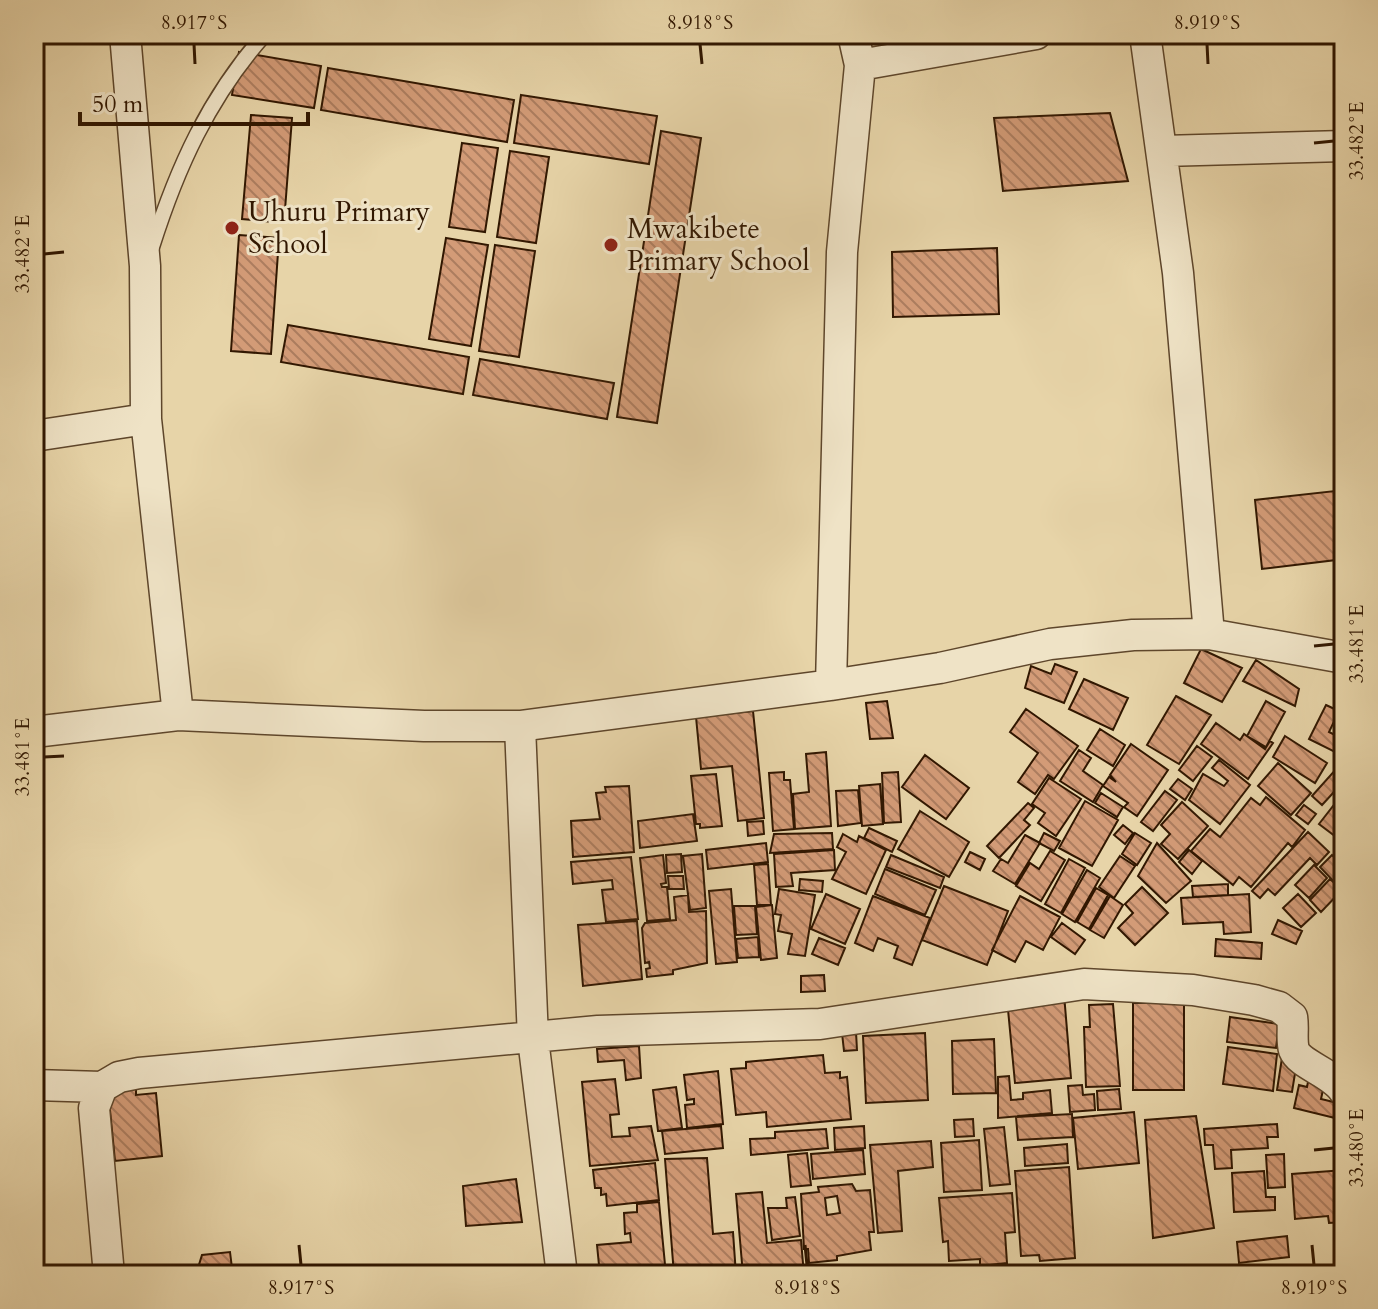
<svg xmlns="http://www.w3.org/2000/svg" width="1378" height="1309" viewBox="0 0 1378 1309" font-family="Cardo,serif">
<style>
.building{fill:url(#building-back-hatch);stroke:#311701;stroke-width:2;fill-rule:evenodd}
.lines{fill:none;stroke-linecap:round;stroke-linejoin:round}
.service-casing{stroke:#5e462b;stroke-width:17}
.minor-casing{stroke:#5e462b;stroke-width:33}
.service{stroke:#efe3c6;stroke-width:14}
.minor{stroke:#efe3c6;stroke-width:30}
.ticks{fill:none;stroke:#311701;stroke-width:3}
.poi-dot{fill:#8f2418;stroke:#efe3c6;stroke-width:3}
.labels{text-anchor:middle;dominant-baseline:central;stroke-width:6;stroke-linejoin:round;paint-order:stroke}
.poi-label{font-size:28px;fill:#311701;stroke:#efe3c6;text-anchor:start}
.neatline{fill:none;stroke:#311701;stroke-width:3}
.ticks-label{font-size:20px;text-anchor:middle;fill:#311701}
</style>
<defs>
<pattern id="building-back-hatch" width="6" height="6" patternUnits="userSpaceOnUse" patternTransform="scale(2)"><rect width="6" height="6" fill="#d39b77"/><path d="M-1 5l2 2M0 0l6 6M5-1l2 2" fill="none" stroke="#ac7d5f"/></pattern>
</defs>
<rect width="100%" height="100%" fill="#e7d4a8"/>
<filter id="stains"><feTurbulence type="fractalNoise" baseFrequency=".0025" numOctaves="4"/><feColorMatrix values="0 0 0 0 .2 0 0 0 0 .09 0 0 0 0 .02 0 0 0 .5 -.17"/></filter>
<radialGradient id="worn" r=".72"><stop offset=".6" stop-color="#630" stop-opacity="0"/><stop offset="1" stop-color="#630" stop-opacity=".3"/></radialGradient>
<path class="building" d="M 239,52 L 321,66 L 314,108 L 232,95 Z
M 328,68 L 514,100 L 507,142 L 321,110 Z
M 521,95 L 657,116 L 649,164 L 514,143 Z
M 1110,113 L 1128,181 L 1003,191 L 994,118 Z
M 251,115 L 292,118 L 284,223 L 242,219 Z
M 661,131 L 701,138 L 657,423 L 617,417 Z
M 462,143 L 498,148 L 485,232 L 449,227 Z
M 510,151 L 549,157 L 536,243 L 497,237 Z
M 239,235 L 279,238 L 271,354 L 231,351 Z
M 446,238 L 488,245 L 471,346 L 429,339 Z
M 495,245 L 535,251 L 519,357 L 479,351 Z
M 997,248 L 999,314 L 893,317 L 892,252 Z
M 288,325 L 469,357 L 463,394 L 281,362 Z
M 480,359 L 614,383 L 607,419 L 473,395 Z
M 1344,490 L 1344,559 L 1262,569 L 1255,500 Z
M 1201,649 L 1242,668 L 1222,702 L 1184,683 Z
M 1256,660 L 1299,689 L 1295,706 L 1243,681 Z
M 1055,664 L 1077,672 L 1064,703 L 1025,688 L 1031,666 L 1051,674 Z
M 1084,679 L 1128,698 L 1113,730 L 1069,709 Z
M 1176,696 L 1211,715 L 1179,764 L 1147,745 Z
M 887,701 L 893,738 L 870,739 L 866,703 Z
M 1266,701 L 1285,712 L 1266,747 L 1247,736 Z
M 1326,705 L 1339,711 L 1329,732 L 1341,738 L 1335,752 L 1309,739 Z
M 1026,709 L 1078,746 L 1054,779 L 1048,775 L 1035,794 L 1018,782 L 1038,753 L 1010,732 Z
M 753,711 L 764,818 L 738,821 L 732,766 L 701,769 L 696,717 Z
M 1216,723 L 1240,740 L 1244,734 L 1265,749 L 1270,741 L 1273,743 L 1248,779 L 1201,744 Z
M 1100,729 L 1125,745 L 1113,766 L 1087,750 Z
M 1285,736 L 1327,763 L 1315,783 L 1273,757 Z
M 1131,744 L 1168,770 L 1137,816 L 1124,807 L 1128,803 L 1103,786 L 1109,777 L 1116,782 L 1110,775 Z
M 1197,746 L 1212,757 L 1193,781 L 1179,770 Z
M 1079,750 L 1091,758 L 1083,771 L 1103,785 L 1093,802 L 1060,781 Z
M 826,752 L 831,826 L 795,829 L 793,794 L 809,792 L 806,754 Z
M 925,755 L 969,788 L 946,819 L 902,787 Z
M 1219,760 L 1250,785 L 1220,824 L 1189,800 L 1203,774 L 1224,786 L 1228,781 L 1212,768 Z
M 1278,763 L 1311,793 L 1291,815 L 1258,786 Z
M 1337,768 L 1344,773 L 1344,781 L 1322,805 L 1312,796 Z
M 784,772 L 784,780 L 790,780 L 794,829 L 773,831 L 769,773 Z
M 898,772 L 901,822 L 884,823 L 882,773 Z
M 716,774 L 722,826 L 700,828 L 700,824 L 696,824 L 691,776 Z
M 1049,778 L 1081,799 L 1056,836 L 1038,823 L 1045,813 L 1032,804 Z
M 1178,779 L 1192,789 L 1185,800 L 1170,789 Z
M 880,784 L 883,824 L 862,826 L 859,786 Z
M 629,786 L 634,852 L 573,857 L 571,821 L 600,819 L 596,793 L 606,792 L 605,787 Z
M 858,790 L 861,823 L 838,826 L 836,791 Z
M 1165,791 L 1177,800 L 1153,831 L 1141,822 Z
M 1344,792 L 1344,843 L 1319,824 Z
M 1101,793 L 1123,807 L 1117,817 L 1095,803 Z
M 1266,797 L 1305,830 L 1292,847 L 1288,843 L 1251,887 L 1239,877 L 1233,885 L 1191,851 L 1210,829 L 1220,837 L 1251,798 L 1260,805 Z
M 1085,801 L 1118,820 L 1092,866 L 1059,848 Z
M 1182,802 L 1208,826 L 1178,859 L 1161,844 L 1170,834 L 1161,825 Z
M 1028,803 L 1034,808 L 1024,820 L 1030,825 L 999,858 L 987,846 Z
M 1304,805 L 1316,814 L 1308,824 L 1296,815 Z
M 920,811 L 969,842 L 949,877 L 898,849 Z
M 693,814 L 697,841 L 640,848 L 638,821 Z
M 763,821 L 764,834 L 748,836 L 747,822 Z
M 1123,825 L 1133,833 L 1125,844 L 1114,835 Z
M 869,828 L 897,841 L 892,852 L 864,838 Z
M 1308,832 L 1329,852 L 1317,865 L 1310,858 L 1275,895 L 1268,889 L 1260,898 L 1252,891 Z
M 832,833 L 833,849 L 770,853 L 774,834 Z
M 1044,833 L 1060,841 L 1054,851 L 1039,843 Z
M 1135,833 L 1151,843 L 1137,865 L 1122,854 Z
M 843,834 L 857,842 L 859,836 L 886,850 L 866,894 L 832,879 L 846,852 L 837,847 Z
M 1025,835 L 1040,843 L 1015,884 L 993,871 L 1001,859 L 1008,863 Z
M 766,843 L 768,862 L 708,869 L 706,850 Z
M 1157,843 L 1191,881 L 1166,903 L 1138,876 Z
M 834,850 L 835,870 L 791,873 L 793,886 L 776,887 L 774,854 Z
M 1189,850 L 1202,861 L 1192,874 L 1179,862 Z
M 1050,851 L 1065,860 L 1041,901 L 1016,886 L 1030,863 L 1039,869 Z
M 970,852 L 985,859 L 980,870 L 965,862 Z
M 681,854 L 682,872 L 667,873 L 666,855 Z
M 702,854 L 706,908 L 690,910 L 683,856 Z
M 663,855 L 666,883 L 661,884 L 662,887 L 667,887 L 670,919 L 647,921 L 640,858 Z
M 891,855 L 944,877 L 940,888 L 886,867 Z
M 1332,855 L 1344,867 L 1341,889 L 1320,867 Z
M 1120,856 L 1135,866 L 1114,898 L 1099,887 Z
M 631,857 L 638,919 L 606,922 L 602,890 L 613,889 L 612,880 L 573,884 L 571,862 Z
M 1069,859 L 1085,868 L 1061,913 L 1045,904 Z
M 768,864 L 771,905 L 757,905 L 754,865 Z
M 1314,865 L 1327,878 L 1309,898 L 1295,885 Z
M 885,869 L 936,890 L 925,915 L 875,894 Z
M 1087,870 L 1100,878 L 1075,922 L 1062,914 Z
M 668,876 L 683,876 L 684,889 L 669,889 Z
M 800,879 L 823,881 L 822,892 L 799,890 Z
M 1330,879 L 1342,890 L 1321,912 L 1310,900 Z
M 1228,884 L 1228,895 L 1193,897 L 1192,886 Z
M 944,886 L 1008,911 L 987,965 L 922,940 Z
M 1142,887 L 1168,913 L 1135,945 L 1118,928 L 1133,913 L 1125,904 Z
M 1096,888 L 1108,895 L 1089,929 L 1077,922 Z
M 731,889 L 737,962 L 716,964 L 709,891 Z
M 779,889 L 815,895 L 805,956 L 788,954 L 792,934 L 778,931 L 781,915 L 775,914 Z
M 826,894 L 860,909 L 845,944 L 811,929 Z
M 1249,894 L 1251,932 L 1224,934 L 1223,922 L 1183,924 L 1181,898 Z
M 1298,894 L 1316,913 L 1301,927 L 1283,908 Z
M 688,895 L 689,912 L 706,911 L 707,963 L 673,970 L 673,974 L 647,977 L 646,969 L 650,968 L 649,962 L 645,963 L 642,928 L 645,923 L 676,920 L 674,897 Z
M 873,896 L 930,918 L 912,965 L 894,958 L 898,946 L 878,938 L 873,951 L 855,943 Z
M 1020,896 L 1060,917 L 1043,950 L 1026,941 L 1015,962 L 992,950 Z
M 1110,896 L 1123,905 L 1104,938 L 1090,930 Z
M 772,905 L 777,958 L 761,960 L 756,907 Z
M 734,906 L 755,906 L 757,934 L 736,935 Z
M 1278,920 L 1302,931 L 1296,944 L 1272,934 Z
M 637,921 L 642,979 L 583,986 L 578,925 Z
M 1062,923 L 1085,940 L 1075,954 L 1051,937 Z
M 758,937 L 759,957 L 738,958 L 736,939 Z
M 819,938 L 845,948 L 838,965 L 812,954 Z
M 1216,939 L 1262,943 L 1261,959 L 1215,956 Z
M 824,975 L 825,991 L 801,992 L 801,976 Z
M 1064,994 L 1071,1078 L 1015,1083 L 1007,999 Z
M 1133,1003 L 1184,1003 L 1184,1090 L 1133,1090 Z
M 1113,1004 L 1120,1086 L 1086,1087 L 1084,1027 L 1090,1027 L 1089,1005 Z
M 1230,1017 L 1279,1024 L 1276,1048 L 1227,1042 Z
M 856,1032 L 857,1050 L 844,1051 L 842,1033 Z
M 925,1033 L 928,1100 L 866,1103 L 863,1036 Z
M 994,1039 L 996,1093 L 953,1094 L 952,1041 Z
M 639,1046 L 641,1078 L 626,1080 L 624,1060 L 598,1062 L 597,1049 Z
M 1228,1047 L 1277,1054 L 1273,1091 L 1223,1084 Z
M 823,1055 L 825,1073 L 840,1072 L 840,1078 L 847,1077 L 851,1119 L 767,1127 L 766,1112 L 736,1115 L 731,1069 L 746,1068 L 746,1062 Z
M 1282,1058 L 1297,1061 L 1292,1092 L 1277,1090 Z
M 718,1071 L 723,1124 L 687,1128 L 685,1105 L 694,1104 L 694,1099 L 687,1100 L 684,1075 Z
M 1310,1072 L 1326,1076 L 1321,1099 L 1342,1104 L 1339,1119 L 1294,1108 L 1299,1085 L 1307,1087 Z
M 1009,1076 L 1011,1100 L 1023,1099 L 1023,1093 L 1050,1090 L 1052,1113 L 998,1118 L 998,1077 Z
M 615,1079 L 619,1114 L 610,1115 L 612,1137 L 630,1136 L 629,1128 L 651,1126 L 658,1160 L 590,1166 L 582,1082 Z
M 1082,1085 L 1083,1095 L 1094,1094 L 1095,1110 L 1070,1112 L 1068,1086 Z
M 676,1087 L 682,1128 L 658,1131 L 653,1090 Z
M 136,1088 L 136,1095 L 156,1093 L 162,1156 L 115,1161 L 108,1090 Z
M 1119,1089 L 1121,1109 L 1098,1110 L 1097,1091 Z
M 1134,1112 L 1139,1163 L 1078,1169 L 1073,1118 Z
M 1072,1114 L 1073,1137 L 1018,1140 L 1016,1117 Z
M 1196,1116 L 1214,1228 L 1153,1238 L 1145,1120 Z
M 973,1119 L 974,1136 L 955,1137 L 954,1120 Z
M 1277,1124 L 1278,1137 L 1267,1137 L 1268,1148 L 1231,1150 L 1232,1168 L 1215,1169 L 1213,1145 L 1205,1145 L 1204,1129 Z
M 721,1126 L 723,1148 L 665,1154 L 662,1131 Z
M 864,1126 L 865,1148 L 835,1150 L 834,1128 Z
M 1004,1127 L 1010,1184 L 990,1186 L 984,1129 Z
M 826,1129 L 828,1148 L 751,1155 L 750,1139 L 775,1138 L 775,1132 Z
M 979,1140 L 982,1190 L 944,1192 L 941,1143 Z
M 931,1141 L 933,1167 L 898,1171 L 902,1231 L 878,1233 L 870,1145 Z
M 1067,1144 L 1068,1163 L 1025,1166 L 1024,1148 Z
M 863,1150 L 865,1174 L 813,1179 L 811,1154 Z
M 807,1153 L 811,1185 L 791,1187 L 788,1155 Z
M 1284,1154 L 1285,1187 L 1268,1188 L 1266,1155 Z
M 707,1158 L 713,1234 L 733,1232 L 736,1275 L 674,1275 L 665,1159 Z
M 655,1163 L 659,1200 L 607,1206 L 606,1194 L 601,1195 L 601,1188 L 595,1188 L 593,1170 Z
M 1069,1167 L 1075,1258 L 1040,1261 L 1039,1255 L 1021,1256 L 1015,1171 Z
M 1344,1170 L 1344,1222 L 1329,1223 L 1328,1216 L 1295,1219 L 1292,1174 Z
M 1264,1171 L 1266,1197 L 1275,1197 L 1275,1210 L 1234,1212 L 1232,1173 Z
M 516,1179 L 522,1222 L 466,1226 L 463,1186 Z
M 852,1184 L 856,1191 L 870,1190 L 874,1232 L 869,1232 L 871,1250 L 837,1256 L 837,1260 L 809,1263 L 808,1249 L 804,1249 L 801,1194 L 819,1192 L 818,1187 ZM 837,1196 L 840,1213 L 827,1215 L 825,1198 Z
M 762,1192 L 767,1243 L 801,1240 L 804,1275 L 743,1275 L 736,1194 Z
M 1012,1193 L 1015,1232 L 1005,1233 L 1007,1263 L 980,1266 L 980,1259 L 949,1261 L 948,1241 L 943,1242 L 939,1198 Z
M 795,1197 L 800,1236 L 772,1240 L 768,1208 L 787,1208 L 786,1198 Z
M 659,1202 L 666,1275 L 600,1275 L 597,1245 L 631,1242 L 630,1233 L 625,1234 L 624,1213 L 637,1212 L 637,1204 Z
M 1287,1236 L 1289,1257 L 1239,1263 L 1237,1242 Z
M 230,1252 L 232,1268 L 247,1266 L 248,1275 L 191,1275 L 197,1271 L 202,1255 Z"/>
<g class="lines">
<g class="service-casing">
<path id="service" d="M 152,247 C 177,168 209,97 265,34"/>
</g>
<g class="minor-casing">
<path id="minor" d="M 125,34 L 145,266 L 146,419 L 178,715
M 1145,34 L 1178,273 L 1209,634
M 860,65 L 1036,34
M 1163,151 L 1344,146
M 34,436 L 146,419
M 831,685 L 842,252 L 860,65 L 853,34
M 520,726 L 533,1039 L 562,1275
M 34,732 L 178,715 L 424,726 L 520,726 L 831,685 L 940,668 L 1050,644 L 1133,635 L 1209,634 L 1344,658
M 34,1085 L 102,1087
M 109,1275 L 94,1108 L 102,1087 L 119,1077 L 139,1073 L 598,1031 L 820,1024 L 1084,984 L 1193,990 L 1254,1000 L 1279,1007 L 1292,1017 C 1294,1027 1291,1040 1294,1050 C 1300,1065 1333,1073 1344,1091"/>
</g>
<use href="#service" class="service"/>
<use href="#minor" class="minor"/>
</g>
<path class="ticks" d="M 194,44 L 195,64M 700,44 L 702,64M 1207,44 L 1208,64M 1314,143 L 1334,141M 44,254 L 64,252M 1314,646 L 1334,644M 44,757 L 64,756M 1314,1150 L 1334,1148M 299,1245 L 301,1265M 805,1245 L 807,1265M 1312,1245 L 1314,1265"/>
<g class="poi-dot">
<circle cx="232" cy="228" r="8"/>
<circle cx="611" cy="245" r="8"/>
</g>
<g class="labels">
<g class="poi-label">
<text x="248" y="212">Uhuru Primary<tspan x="248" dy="32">School</tspan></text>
<text x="627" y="229">Mwakibete<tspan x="627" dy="32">Primary School</tspan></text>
</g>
</g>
<rect width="1378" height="1309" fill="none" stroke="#e7d4a8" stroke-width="88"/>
<path d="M80 112v12h228v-12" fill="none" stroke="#311701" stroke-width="4"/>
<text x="92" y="112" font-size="24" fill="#311701" stroke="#efe3c6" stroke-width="6" paint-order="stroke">50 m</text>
<rect x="44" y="44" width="1290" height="1221" class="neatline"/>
<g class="ticks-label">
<text x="194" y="29">8.917°S</text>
<text x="700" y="29">8.918°S</text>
<text x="1207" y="29">8.919°S</text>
<text transform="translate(1356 141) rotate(-90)" y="7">33.482°E</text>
<text transform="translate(22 254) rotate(-90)" y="7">33.482°E</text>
<text transform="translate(1356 644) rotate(-90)" y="7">33.481°E</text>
<text transform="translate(22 757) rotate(-90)" y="7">33.481°E</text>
<text transform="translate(1356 1148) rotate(-90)" y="7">33.480°E</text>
<text x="301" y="1294">8.917°S</text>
<text x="807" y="1294">8.918°S</text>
<text x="1314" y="1294">8.919°S</text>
</g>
<rect width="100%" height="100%" filter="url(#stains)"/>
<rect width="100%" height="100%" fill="url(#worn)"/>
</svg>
